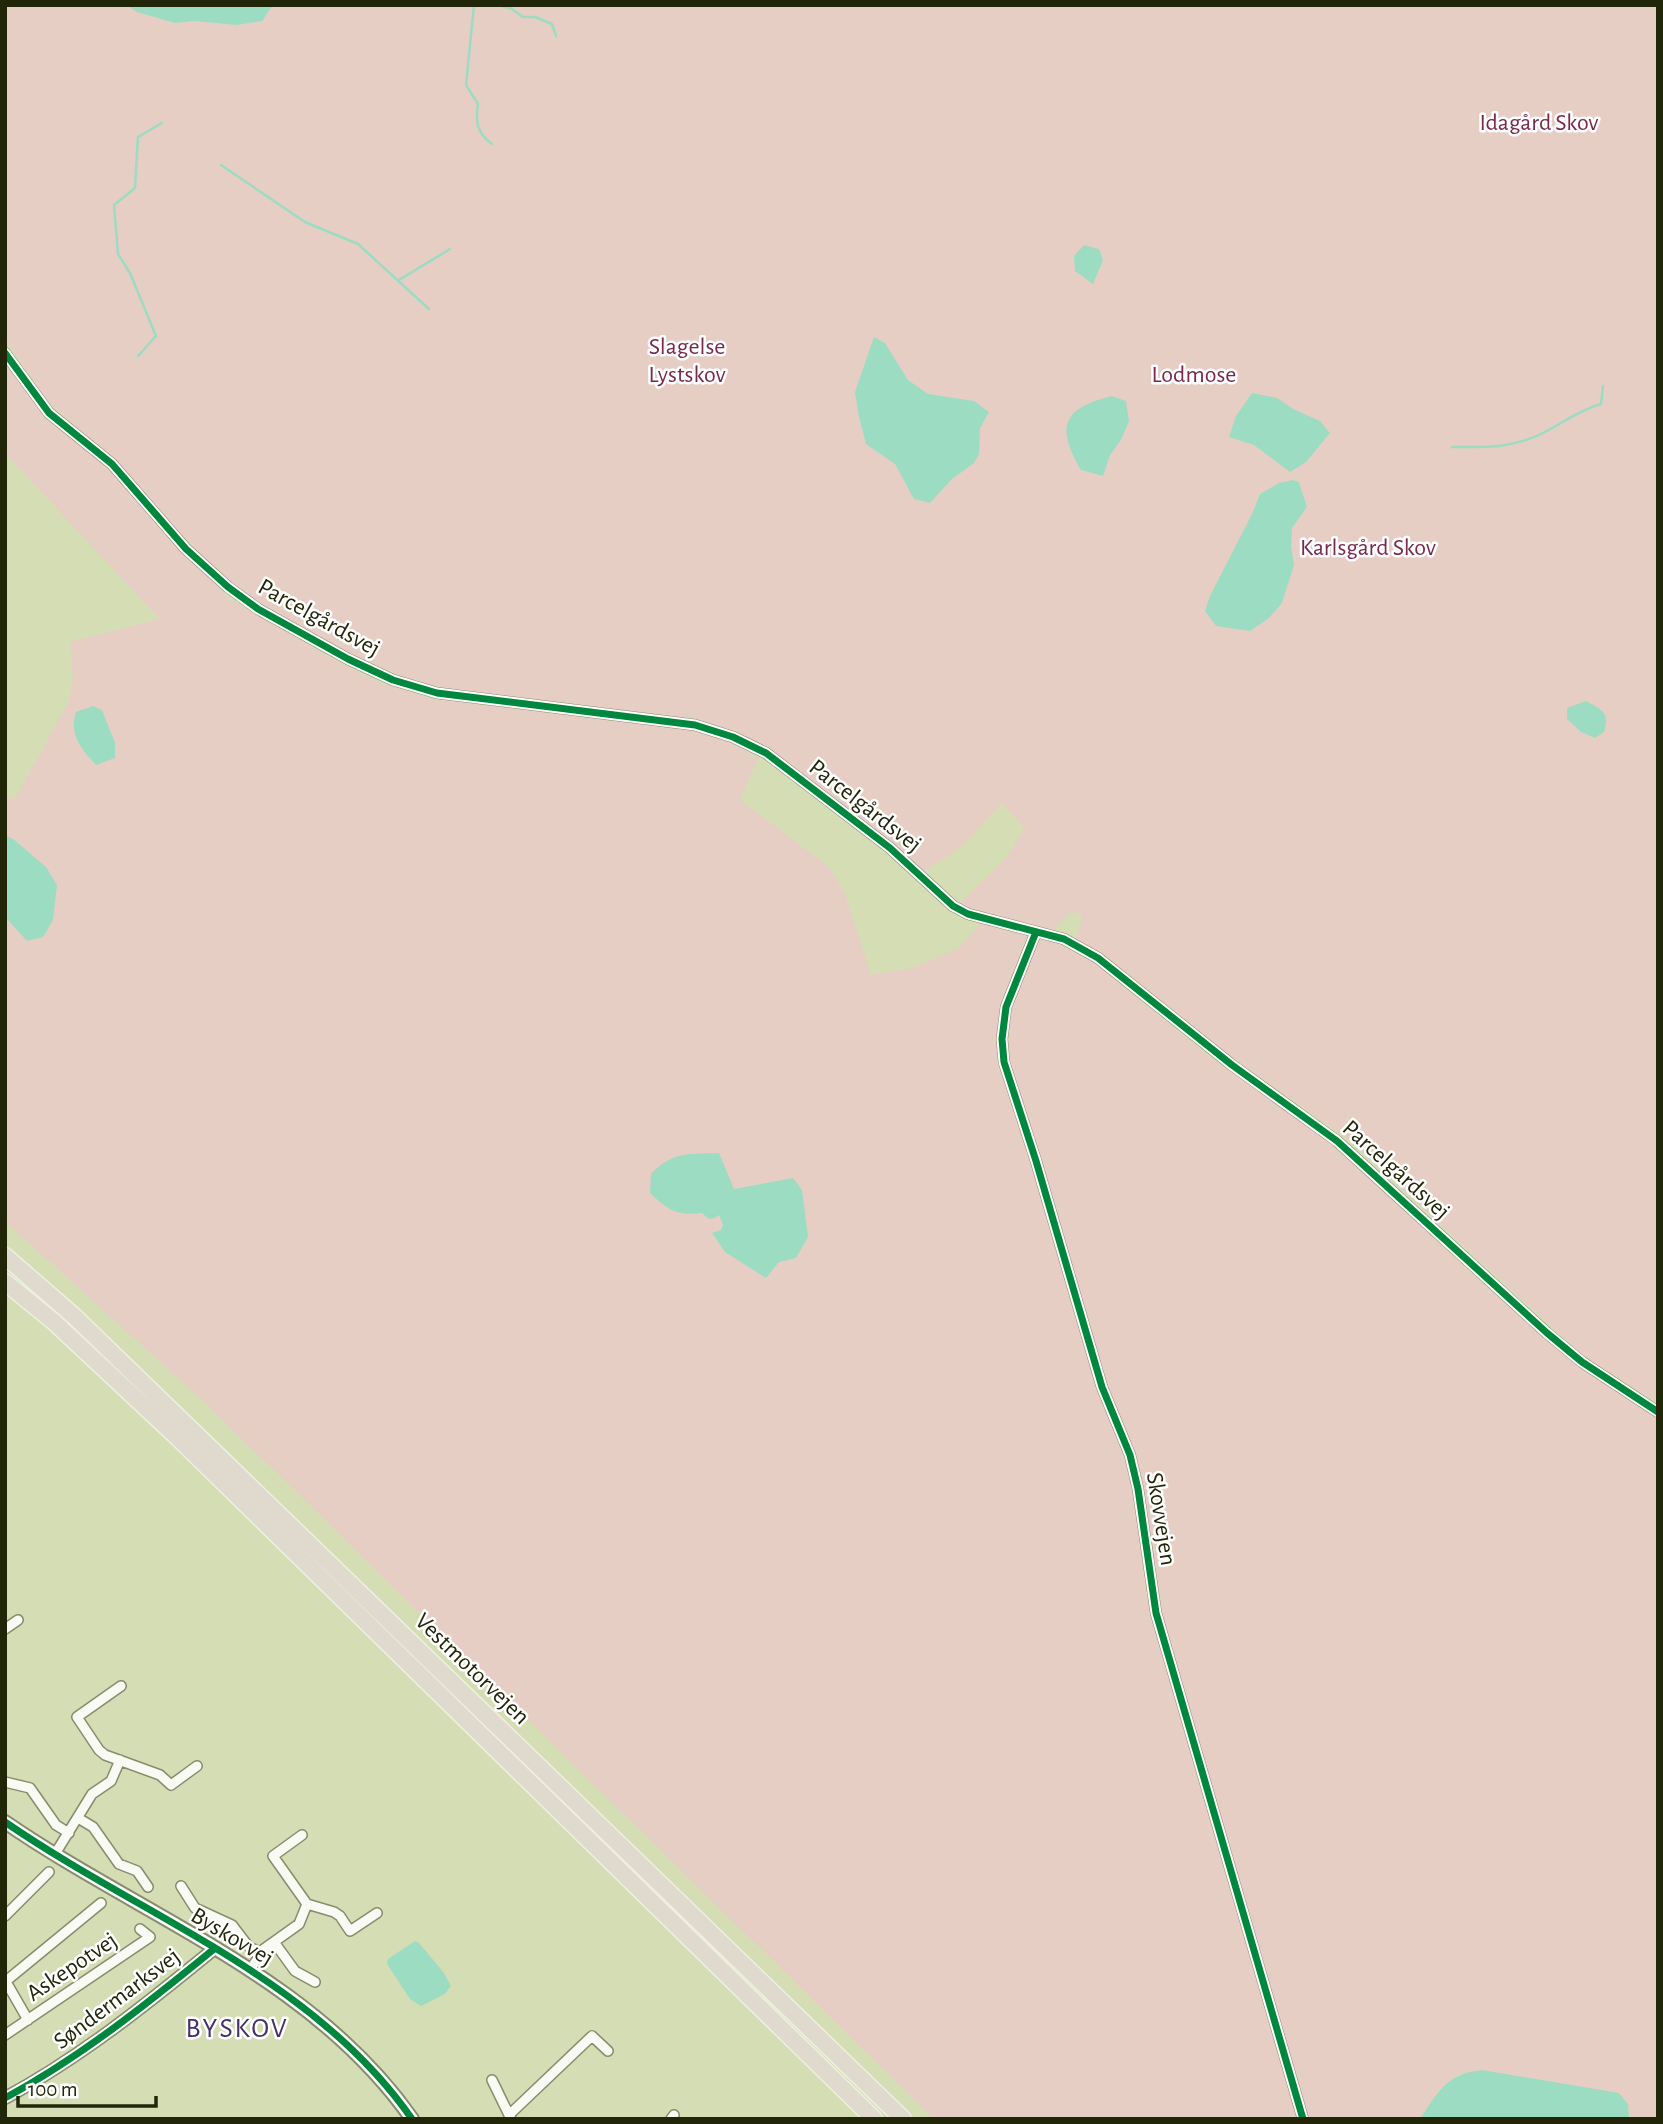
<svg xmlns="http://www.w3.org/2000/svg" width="1663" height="2124" viewBox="0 0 1663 2124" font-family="'Alegreya Sans',sans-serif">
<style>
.green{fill:#e7cec4;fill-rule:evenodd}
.water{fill:#9cdcc3}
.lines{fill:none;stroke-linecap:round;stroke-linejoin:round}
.stream{stroke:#9cdcc3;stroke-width:2.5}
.minor-casing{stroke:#878d6c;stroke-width:12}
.tertiary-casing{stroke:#878d6c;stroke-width:14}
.secondary-casing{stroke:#878d6c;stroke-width:16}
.motorway-casing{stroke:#ecf0dd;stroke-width:19}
.minor{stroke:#f9faf4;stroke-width:9}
.tertiary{stroke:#f9faf4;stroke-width:10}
.secondary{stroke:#f9faf4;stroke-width:12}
.motorway{stroke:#e0dace;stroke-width:16}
.cycleway-casing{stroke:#fff;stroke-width:11}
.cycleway{stroke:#00873e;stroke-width:7}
.labels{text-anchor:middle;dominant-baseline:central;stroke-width:5;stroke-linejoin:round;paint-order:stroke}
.park-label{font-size:24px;fill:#7a284a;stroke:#fff}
.street-label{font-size:24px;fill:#212608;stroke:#fff}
.quarter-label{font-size:28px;letter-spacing:2px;fill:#46306c;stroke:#fff}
</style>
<rect width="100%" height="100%" fill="#d4ddb4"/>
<path class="green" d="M 5,5 L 1658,5 L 1658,1403 L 1585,1357 L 1344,1136 L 1217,1047 L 1130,975 L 1076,939 L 1083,915 L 1071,912 L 1058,924 L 1054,933 L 983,915 L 959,904 L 1007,857 L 1024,828 L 1002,803 L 961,847 L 924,871 L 811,780 L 768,749 L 736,732 L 699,720 L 432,686 L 379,668 L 336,647 L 257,604 L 202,558 L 116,463 L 47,401 L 5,339 Z
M 5,361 L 47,419 L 107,467 L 229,599 L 338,662 L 381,683 L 433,699 L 693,729 L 732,743 L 758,758 L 740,800 L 829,867 L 845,894 L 871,975 L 912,968 L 959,948 L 981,923 L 1051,941 L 1088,957 L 1207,1055 L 1320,1135 L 1351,1161 L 1472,1274 L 1580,1368 L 1658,1419 L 1658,2119 L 1629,2119 L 1628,2104 L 1462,2072 L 1443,2086 L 1420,2119 L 934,2119 L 208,1405 L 5,1221 L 5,917 L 27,941 L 13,839 L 5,835 L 5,795 L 15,799 L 69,701 L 73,674 L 70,642 L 160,619 L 5,453 ZM 802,1190 L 725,1252 L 712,1233 L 721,1230 L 723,1225 L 719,1214 L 709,1219 L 702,1213 Z"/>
<path class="water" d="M 126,5 L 273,5 L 262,21 L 236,25 L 195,21 L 175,23 L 137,12 Z
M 1084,245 L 1099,249 L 1103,260 L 1093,284 L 1075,271 L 1074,256 Z
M 874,337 L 885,343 L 908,380 L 928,394 L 974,401 L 989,412 L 980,428 L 979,454 L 974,463 L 952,479 L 930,503 L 914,499 L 895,464 L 866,444 L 859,417 L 855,392 Z
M 1252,393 L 1277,398 L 1295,410 L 1320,421 L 1330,433 L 1306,462 L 1290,472 L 1254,445 L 1229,437 L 1236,416 Z
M 1112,396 L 1126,401 L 1129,421 L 1121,440 L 1110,455 L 1103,476 L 1081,470 C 1055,426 1063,408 1112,396 Z
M 1293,480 L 1299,482 L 1307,507 L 1292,528 L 1291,546 L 1294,565 L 1282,603 L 1269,618 L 1250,631 L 1216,626 L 1205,611 L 1210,596 L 1252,514 L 1260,494 L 1279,483 Z
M 1586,701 C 1602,710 1610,712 1604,732 L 1595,738 L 1581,732 L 1567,719 L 1567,708 Z
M 93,706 L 102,710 L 115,743 L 115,758 L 96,765 C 81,748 69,736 76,712 Z
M 5,835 L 13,839 L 46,867 L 57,885 L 53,920 L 43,937 L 27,941 L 5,917 Z
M 719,1153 L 734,1189 L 793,1178 L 802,1190 L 808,1237 L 796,1258 L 779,1262 L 766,1278 L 725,1252 L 712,1233 L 721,1230 L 723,1225 L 719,1215 L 715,1218 L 709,1219 L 702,1213 C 676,1216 668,1210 650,1193 L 651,1174 C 673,1151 689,1154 719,1153 Z
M 415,1941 L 419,1943 L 444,1973 L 451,1986 L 445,1994 L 421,2006 L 410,1999 L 387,1964 L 388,1959 Z
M 1482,2070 L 1619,2093 L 1628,2104 L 1629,2119 L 1420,2119 C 1439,2091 1446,2074 1482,2070 Z"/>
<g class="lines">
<path class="stream" d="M 474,5 L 466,85 L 478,104 C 475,122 477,133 492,144
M 498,5 L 512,9 L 523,17 L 535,17 L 552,24 L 556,36
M 221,165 L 305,222 L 358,244 L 429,309
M 399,280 L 450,249
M 138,356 L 156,336 L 130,273 L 118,254 L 114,205 L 135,188 L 138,137 L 162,123
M 1452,447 C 1485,447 1511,449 1543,433 C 1563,423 1579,410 1601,404 L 1603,386"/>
<g class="minor-casing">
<path id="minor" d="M 5,353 L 49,413 L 112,464 L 186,549 L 228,587 L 258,609 L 348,659 L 393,680 L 437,693 L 695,725 L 733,737 L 766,753 L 890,848 L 953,906 L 968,914 L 1064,939 L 1098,958 L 1232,1065 L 1337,1141 L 1547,1333 L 1582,1362 L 1658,1412
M 1036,932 L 1006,1007 L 1002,1039 L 1004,1062 L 1036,1161 L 1102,1387 L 1130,1455 L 1138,1489 L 1156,1613 L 1303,2119
M 5,1629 L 18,1620
M 121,1686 L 77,1717 L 99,1750 L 105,1755 L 160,1775 L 171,1785 L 197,1766
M 5,1782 L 30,1788 L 56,1825 L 69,1833
M 78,1818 L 93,1827 L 119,1864 L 137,1871 L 148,1887
M 302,1835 L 273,1856 L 307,1904 L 334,1912 L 340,1916 L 350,1931 L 377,1913
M 55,1854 L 92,1794 L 111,1781 L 120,1760
M 181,1886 L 195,1908 L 232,1925 L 248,1946 L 261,1953
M 5,1916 L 49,1872
M 274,1942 L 295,1971 L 315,1982
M 250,1970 L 264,1949 L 299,1924 L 307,1904
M 5,1980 L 28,2020
M 6,1981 L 101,1903
M 5,2035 L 150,1937 L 140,1929
M 492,2080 L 511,2119
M 509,2115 L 592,2036 L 608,2051
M 671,2119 L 674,2115"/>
</g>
<g class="tertiary-casing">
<path id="tertiary" d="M 5,2098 C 81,2057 148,2003 214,1949"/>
</g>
<g class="secondary-casing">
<path id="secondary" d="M 5,1822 C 143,1917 313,1977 412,2119"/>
</g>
<g class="motorway-casing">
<path id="motorway" d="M 5,1256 L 75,1317 L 903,2119
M 5,1282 L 54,1322 L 178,1438 L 874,2119"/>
</g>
<use href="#minor" class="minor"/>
<use href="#tertiary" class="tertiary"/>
<use href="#secondary" class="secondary"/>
<use href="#motorway" class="motorway"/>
<g class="cycleway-casing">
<path id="cycleway" d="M 5,353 L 49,413 L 112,464 L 186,549 L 228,587 L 258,609 L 348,659 L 393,680 L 437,693 L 695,725 L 733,737 L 766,753 L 890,848 L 953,906 L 968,914 L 1064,939 L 1098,958 L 1232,1065 L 1337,1141 L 1547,1333 L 1582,1362 L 1658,1412
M 1036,932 L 1006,1007 L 1002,1039 L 1004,1062 L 1036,1161 L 1102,1387 L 1130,1455 L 1138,1489 L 1156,1613 L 1303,2119
M 5,1822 C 143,1917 313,1977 412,2119
M 5,2098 C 81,2057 148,2003 214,1949"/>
</g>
<use href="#cycleway" class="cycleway"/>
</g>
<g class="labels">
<g class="park-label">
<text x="1539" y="123">Idagård Skov</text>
<text x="687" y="347">Slagelse<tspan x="687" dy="28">Lystskov</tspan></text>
<text x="1194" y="375">Lodmose</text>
<text x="1368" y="548">Karlsgård Skov</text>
</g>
<g class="street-label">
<text transform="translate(319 618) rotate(29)">Parcelgårdsvej</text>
<text transform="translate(865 806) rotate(38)">Parcelgårdsvej</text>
<text transform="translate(1396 1170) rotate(42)">Parcelgårdsvej</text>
<text transform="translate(1161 1519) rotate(81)">Skovvejen</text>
<text transform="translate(472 1669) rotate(44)">Vestmotorvejen</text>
<text transform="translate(232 1937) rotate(31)">Byskovvej</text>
<text transform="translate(72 1967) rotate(-34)">Askepotvej</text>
<text transform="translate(117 1999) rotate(-37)">Søndermarksvej</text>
</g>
<g class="quarter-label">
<text x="237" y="2029">BYSKOV</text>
</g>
</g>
<rect width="1663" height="2124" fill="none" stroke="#212608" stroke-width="14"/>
<path d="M18 2096v10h138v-10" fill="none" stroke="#212608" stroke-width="3.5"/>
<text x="28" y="2096" font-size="21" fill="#212608" stroke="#ffffff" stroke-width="5" paint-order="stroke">100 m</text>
</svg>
